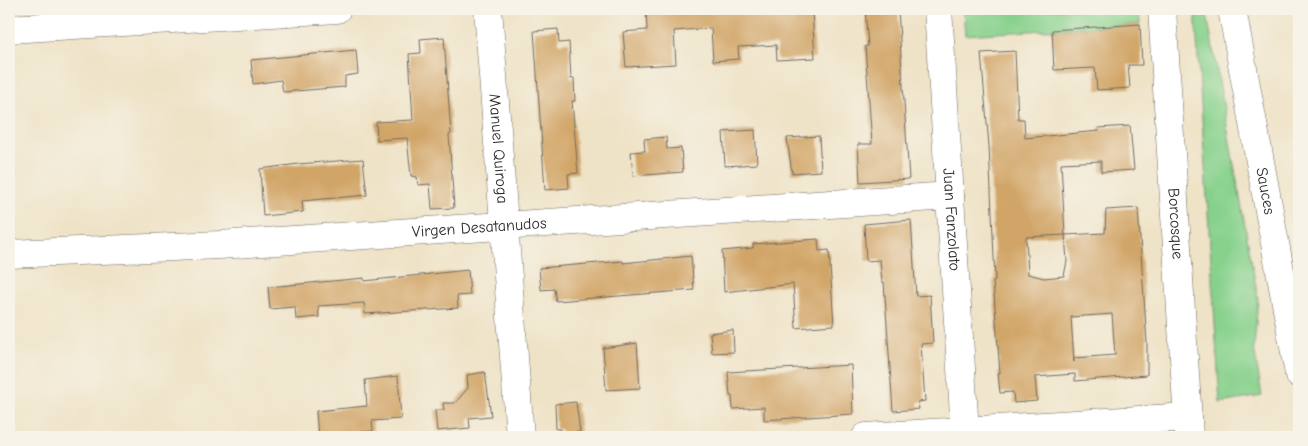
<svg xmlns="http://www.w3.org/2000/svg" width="1308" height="446" viewBox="0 0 1308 446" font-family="'Comic Neue',sans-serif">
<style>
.green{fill:#88d18d;stroke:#5a7e5c}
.building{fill:#d1a567;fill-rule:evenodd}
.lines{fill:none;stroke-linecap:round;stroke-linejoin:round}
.minor-casing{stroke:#706b62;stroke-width:29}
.minor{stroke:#fff;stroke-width:28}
.labels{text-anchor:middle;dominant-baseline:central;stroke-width:5;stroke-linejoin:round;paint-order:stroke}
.street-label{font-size:16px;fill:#2b2b2b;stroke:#f7f3e8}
</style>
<rect width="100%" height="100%" fill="#f7f3e8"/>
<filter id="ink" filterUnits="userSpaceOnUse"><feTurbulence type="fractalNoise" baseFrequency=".02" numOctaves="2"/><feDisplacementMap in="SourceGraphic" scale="10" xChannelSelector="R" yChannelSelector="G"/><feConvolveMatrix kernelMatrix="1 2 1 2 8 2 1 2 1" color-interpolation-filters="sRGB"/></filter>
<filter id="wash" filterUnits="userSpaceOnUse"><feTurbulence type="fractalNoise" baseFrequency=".0096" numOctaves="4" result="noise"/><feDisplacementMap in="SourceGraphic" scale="20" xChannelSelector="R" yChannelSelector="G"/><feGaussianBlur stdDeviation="1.12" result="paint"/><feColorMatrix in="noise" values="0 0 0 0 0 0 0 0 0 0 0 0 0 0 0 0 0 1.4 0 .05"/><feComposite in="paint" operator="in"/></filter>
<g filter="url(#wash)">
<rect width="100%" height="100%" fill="#efe3c7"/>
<path class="green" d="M 963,9 L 1139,9 L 1140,24 L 965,35 Z
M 1195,9 L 1206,9 L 1258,298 L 1254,348 L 1262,396 L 1220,403 Z"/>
<g id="blocks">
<path class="building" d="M 676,9 L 785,9 L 786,13 L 812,11 L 815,58 L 777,60 L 776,45 L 738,47 L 739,59 L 713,61 L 711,28 L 674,31 L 676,64 L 626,67 L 623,32 L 647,30 L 646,11 Z
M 865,9 L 898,9 L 909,179 L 860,182 L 858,144 L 872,144 L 865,46 L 868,46 Z
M 1140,24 L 1142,65 L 1128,65 L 1130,88 L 1097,90 L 1095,68 L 1054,70 L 1052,30 Z
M 558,29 L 559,43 L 569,42 L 571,79 L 574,78 L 575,101 L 572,101 L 578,173 L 568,174 L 569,188 L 545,190 L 534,31 Z
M 444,37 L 451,134 L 449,135 L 454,208 L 432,209 L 430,184 L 418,185 L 417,177 L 411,176 L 407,138 L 377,140 L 376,122 L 413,120 L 409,54 L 421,53 L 420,39 Z
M 356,50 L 358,74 L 345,76 L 345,87 L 283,92 L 281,80 L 253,84 L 251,60 Z
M 1015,51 L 1018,119 L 1024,119 L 1025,138 L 1099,131 L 1098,128 L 1130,126 L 1134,170 L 1101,172 L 1101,161 L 1061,163 L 1065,235 L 1026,237 L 1028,274 L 1044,278 L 1064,276 L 1067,261 L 1065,235 L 1105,233 L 1106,210 L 1138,208 L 1147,343 L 1147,375 L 1075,381 L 1075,374 L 1035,377 L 1037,401 L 1014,403 L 1013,392 L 1000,393 L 998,373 L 1000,373 L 993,281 L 995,280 L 989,146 L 981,53 ZM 1112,314 L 1115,355 L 1074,358 L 1074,362 L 1071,317 Z
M 755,130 L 757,164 L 725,166 L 723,132 Z
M 819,136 L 821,171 L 792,173 L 787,138 Z
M 666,137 L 667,149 L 681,148 L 683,172 L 633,176 L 631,152 L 645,151 L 644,139 Z
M 363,159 L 367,195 L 302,201 L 303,212 L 263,216 L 260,169 L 298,164 Z
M 911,220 L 916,296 L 930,295 L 933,343 L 921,344 L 925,401 L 918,402 L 919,409 L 893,411 L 884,282 L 882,282 L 880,260 L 866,261 L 864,224 Z
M 818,239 L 819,251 L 829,250 L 834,325 L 796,328 L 793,284 L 724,292 L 722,251 L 753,248 L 753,244 Z
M 691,256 L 694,290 L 556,301 L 554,289 L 541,290 L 539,268 L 623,261 L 623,263 Z
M 468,270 L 470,295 L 457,296 L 458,308 L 365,314 L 364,303 L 318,306 L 319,317 L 296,319 L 295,307 L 270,309 L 268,287 L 364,278 L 364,281 Z
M 733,330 L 734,352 L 712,353 L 710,333 Z
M 637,343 L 640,388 L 606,390 L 603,348 Z
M 851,365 L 853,414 L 764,420 L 764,407 L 733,409 L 732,396 L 730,396 L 728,372 Z
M 485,372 L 491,416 L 469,418 L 470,428 L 437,431 L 435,410 L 444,410 L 443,403 L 455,403 L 468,388 L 467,375 Z
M 398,376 L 401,419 L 372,421 L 373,431 L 356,432 L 356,437 L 318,437 L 316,411 L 367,406 L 365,380 Z
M 576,402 L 580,432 L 561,433 L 561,429 L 556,429 L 555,404 Z"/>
</g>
</g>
<g filter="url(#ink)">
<use href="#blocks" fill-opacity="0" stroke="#706b62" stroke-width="1"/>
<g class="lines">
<g class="minor-casing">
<g id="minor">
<path id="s1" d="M 488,9 L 520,437"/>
<path id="s2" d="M 938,9 L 965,431"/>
<path id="s3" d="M 1162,9 L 1189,437"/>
<path id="s4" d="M 1232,9 L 1299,374"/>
<path d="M 9,29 L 337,9"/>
<path id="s5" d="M 9,254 L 219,245 L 950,196"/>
<path d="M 866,437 L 1188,417"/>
</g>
</g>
<use href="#minor" class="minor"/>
</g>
</g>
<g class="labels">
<g class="street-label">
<text stroke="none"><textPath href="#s1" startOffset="140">Manuel Quiroga</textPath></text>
<text stroke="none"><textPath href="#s4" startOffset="185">Sauces</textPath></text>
<text stroke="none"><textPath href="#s2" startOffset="211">Juan Fanzolato</textPath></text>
<text stroke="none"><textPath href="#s3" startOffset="215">Borcosque</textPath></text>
<text stroke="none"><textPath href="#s5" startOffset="471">Virgen Desatanudos</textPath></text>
</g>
</g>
<rect width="1308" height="446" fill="none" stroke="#f7f3e8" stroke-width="30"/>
</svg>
